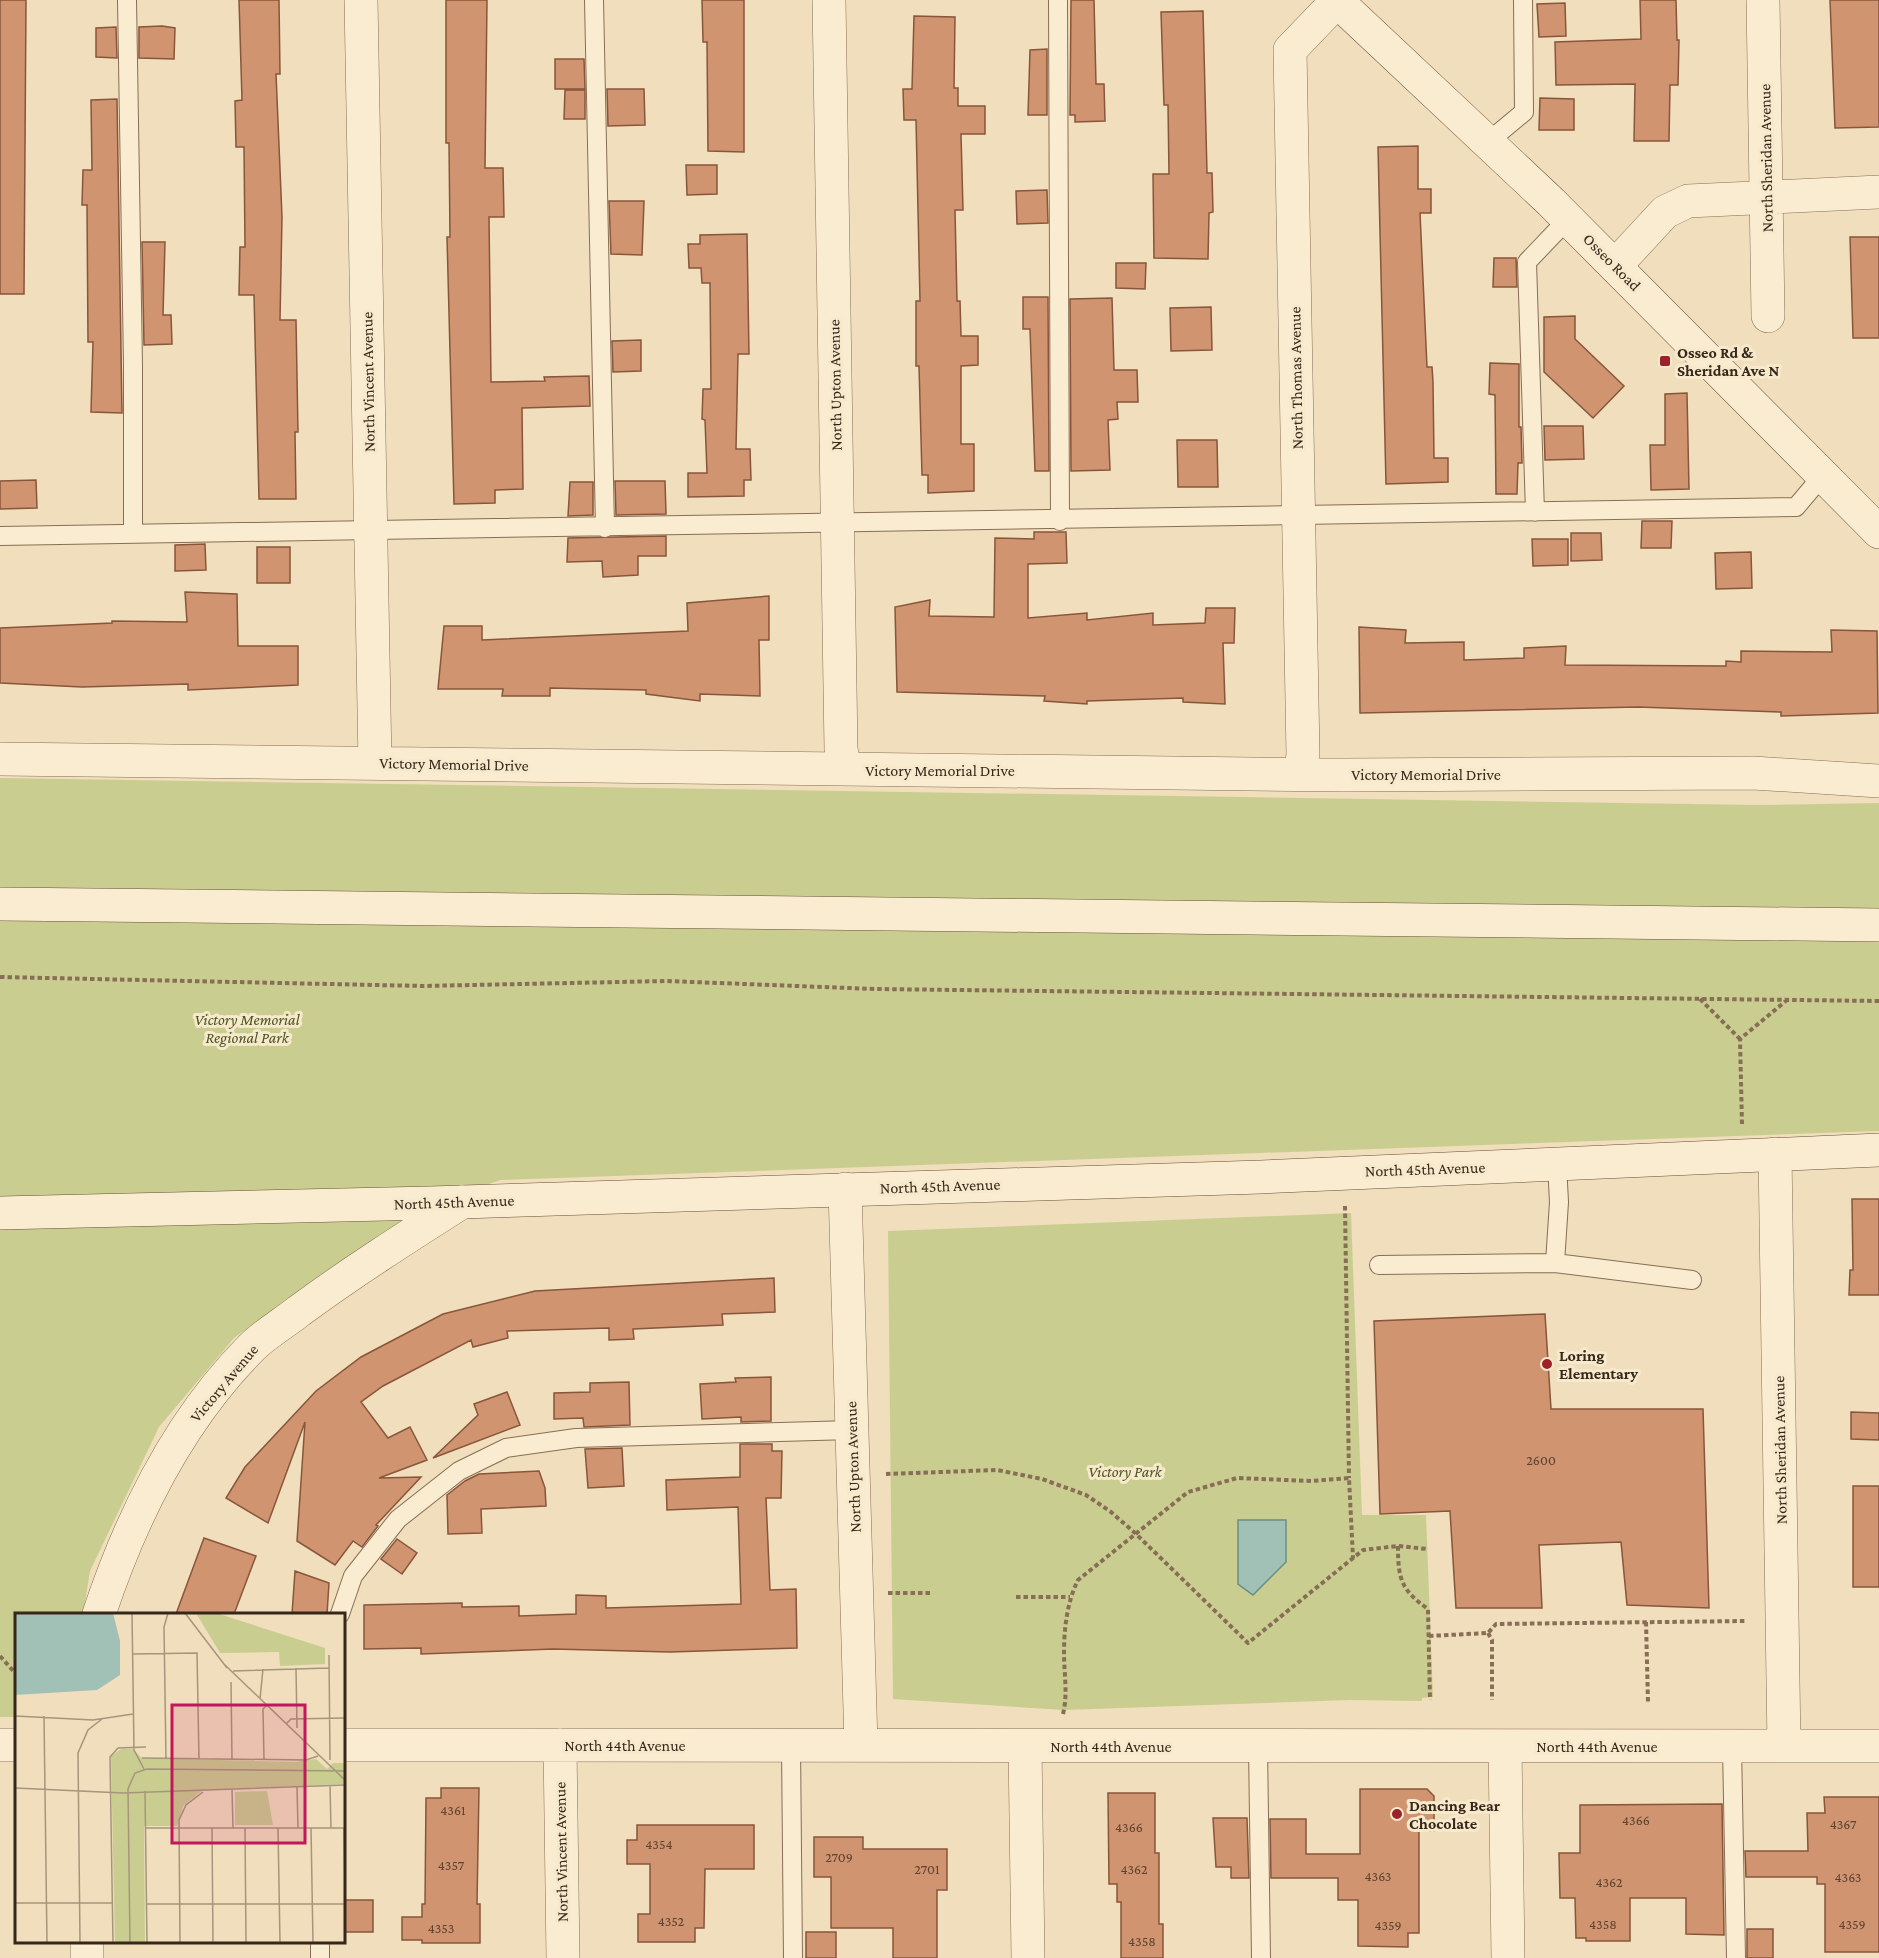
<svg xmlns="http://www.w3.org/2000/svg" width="1879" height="1958" viewBox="0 0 1879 1958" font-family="'Crimson Pro',serif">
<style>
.green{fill:#c9ce90}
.water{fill:#a1c1b6;stroke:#688e83;stroke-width:1.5}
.building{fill:#d09470;stroke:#88563a;stroke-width:1.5}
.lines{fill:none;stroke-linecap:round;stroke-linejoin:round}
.lane-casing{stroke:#886e55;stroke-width:20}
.street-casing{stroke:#886e55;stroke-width:34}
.secondary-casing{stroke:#6a4f39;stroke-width:34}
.path{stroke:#886e55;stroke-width:4;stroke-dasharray:4.5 3;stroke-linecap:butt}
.lane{stroke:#faecd0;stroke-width:18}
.street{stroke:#faecd0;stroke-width:33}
.secondary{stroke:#faecd0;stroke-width:33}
.poi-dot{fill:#9a2228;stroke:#f7e9cc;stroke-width:2}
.labels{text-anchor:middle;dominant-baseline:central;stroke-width:6;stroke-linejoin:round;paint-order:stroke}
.number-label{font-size:14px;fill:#5d4230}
.street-label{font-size:16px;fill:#37271b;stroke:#f7e9cc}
.poi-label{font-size:16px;font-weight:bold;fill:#37271b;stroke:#f7e9cc;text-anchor:start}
.park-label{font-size:16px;font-style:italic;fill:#495420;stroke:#f7e9cc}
.inset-road{fill:none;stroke:#a6957c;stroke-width:1.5}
.view{fill:#c2185b;fill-opacity:0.15;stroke:#c2185b;stroke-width:3}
.inset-edge{fill:none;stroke:#37271b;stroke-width:3}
</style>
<rect width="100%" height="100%" fill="#f0debc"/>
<path class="green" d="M 0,778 L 1758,805 L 1879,803 L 1879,1131 L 501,1180 L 430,1203 L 335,1266 L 234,1338 L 159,1427 L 90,1571 L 83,1614 L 16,1614 L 16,1717 L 0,1717 Z
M 1351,1213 L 1362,1515 L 1426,1515 L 1433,1697 L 1422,1698 L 1422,1701 L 1350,1700 L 1064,1710 L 893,1699 L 888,1231 Z"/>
<path class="water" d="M 1238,1520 L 1286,1520 L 1286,1562 L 1253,1595 L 1238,1584 Z"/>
<path class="building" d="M 0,0 L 26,0 L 24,294 L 0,294 Z
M 239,0 L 279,0 L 280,74 L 276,74 L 282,217 L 280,320 L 296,320 L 298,432 L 295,432 L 296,499 L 259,499 L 254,295 L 239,295 L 240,247 L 245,247 L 244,147 L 236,147 L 235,101 L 242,100 Z
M 446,0 L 487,0 L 485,168 L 503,168 L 504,217 L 489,217 L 491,382 L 545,381 L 544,377 L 589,376 L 590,406 L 522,408 L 523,489 L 495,490 L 495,503 L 454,504 L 447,237 L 450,237 L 449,143 L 446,143 Z
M 702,0 L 744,0 L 744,152 L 708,151 L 707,42 L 703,42 Z
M 1071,0 L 1094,0 L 1096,84 L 1104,84 L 1105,121 L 1075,122 L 1075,115 L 1070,115 Z
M 1640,0 L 1676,0 L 1677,40 L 1679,40 L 1678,85 L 1670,85 L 1669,141 L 1634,141 L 1635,84 L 1556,85 L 1555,42 L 1641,39 Z
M 1830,0 L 1879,0 L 1879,127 L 1835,128 Z
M 1565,3 L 1566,36 L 1539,37 L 1537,4 Z
M 1203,11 L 1207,173 L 1212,173 L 1213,212 L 1209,213 L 1208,259 L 1154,258 L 1153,174 L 1169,174 L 1168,105 L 1164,105 L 1161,12 Z
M 914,16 L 955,17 L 954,88 L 958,88 L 958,106 L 985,106 L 985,134 L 961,134 L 963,210 L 955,210 L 957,301 L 960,301 L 961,336 L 978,336 L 978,365 L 961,366 L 961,444 L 974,444 L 974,491 L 928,493 L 928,475 L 922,475 L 919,366 L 916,366 L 916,301 L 920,301 L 916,120 L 904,120 L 903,89 L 912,89 Z
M 162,26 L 175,28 L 174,59 L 139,58 L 139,27 Z
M 116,27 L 117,58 L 96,57 L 96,28 Z
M 1047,49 L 1047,115 L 1028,115 L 1030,50 Z
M 555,59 L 584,59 L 585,89 L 555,89 Z
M 607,89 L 644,89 L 645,125 L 608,126 Z
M 565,90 L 585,90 L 585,119 L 564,119 Z
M 1540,98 L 1574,99 L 1574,130 L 1539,130 Z
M 117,99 L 122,413 L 91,412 L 93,342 L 88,342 L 87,205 L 82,205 L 83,170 L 92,170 L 91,100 Z
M 1418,146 L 1418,189 L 1431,189 L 1431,213 L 1420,213 L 1427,367 L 1432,367 L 1433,382 L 1434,458 L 1448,458 L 1448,482 L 1386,484 L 1378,147 Z
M 686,165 L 717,165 L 717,194 L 687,195 Z
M 1047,190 L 1048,223 L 1017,224 L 1016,191 Z
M 609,201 L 644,201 L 642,255 L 611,254 Z
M 747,234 L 749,354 L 738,354 L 736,449 L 750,449 L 751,480 L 744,480 L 744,496 L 688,497 L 688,473 L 707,473 L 705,420 L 702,419 L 703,389 L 711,389 L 710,283 L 702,283 L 701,268 L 689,268 L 688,244 L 700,244 L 700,235 Z
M 1850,237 L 1879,237 L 1879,338 L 1853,338 Z
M 142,242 L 165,242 L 163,315 L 171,315 L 172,344 L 144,345 Z
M 1494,258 L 1516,258 L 1517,287 L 1493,287 Z
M 1116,263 L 1146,263 L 1145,289 L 1116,288 Z
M 1023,297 L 1048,297 L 1049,471 L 1035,471 L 1030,329 L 1023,329 Z
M 1112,298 L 1114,370 L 1137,370 L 1138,402 L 1117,402 L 1118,419 L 1108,420 L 1110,470 L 1071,471 L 1070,299 Z
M 1211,307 L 1212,350 L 1171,351 L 1170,308 Z
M 1575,316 L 1575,339 L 1624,386 L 1593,418 L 1544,372 L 1544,317 Z
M 641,340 L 641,371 L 613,372 L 612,341 Z
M 1490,363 L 1519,364 L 1519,427 L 1521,427 L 1522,463 L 1518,463 L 1517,494 L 1496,494 L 1495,395 L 1489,394 Z
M 1687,393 L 1689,489 L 1651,490 L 1650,445 L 1665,445 L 1665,394 Z
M 1544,426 L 1583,426 L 1584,459 L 1545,460 Z
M 1177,440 L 1217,440 L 1218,487 L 1178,487 Z
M 36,480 L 37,508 L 0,509 L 0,481 Z
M 615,481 L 665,481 L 666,514 L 616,515 Z
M 570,482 L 593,482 L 593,515 L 568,516 Z
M 1642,521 L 1672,521 L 1671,548 L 1641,548 Z
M 1034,532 L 1066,532 L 1067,563 L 1028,564 L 1028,618 L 1087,613 L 1087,620 L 1153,613 L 1153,625 L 1205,623 L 1206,608 L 1235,608 L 1234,643 L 1223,643 L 1225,704 L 1183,702 L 1183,698 L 1087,701 L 1087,704 L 1044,701 L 1045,696 L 897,692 L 895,607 L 930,600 L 929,616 L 994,617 L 995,538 L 1034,539 Z
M 1571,533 L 1601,533 L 1602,560 L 1571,561 Z
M 666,536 L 666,556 L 638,556 L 638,575 L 603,577 L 602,561 L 567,562 L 568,538 Z
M 1532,539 L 1568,539 L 1568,565 L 1533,566 Z
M 205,544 L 206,570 L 175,571 L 175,545 Z
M 257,547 L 290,547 L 290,583 L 257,583 Z
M 1751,552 L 1752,588 L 1716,589 L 1715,553 Z
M 185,592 L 237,594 L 238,646 L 298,646 L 298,685 L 188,690 L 188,684 L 82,687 L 0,683 L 0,628 L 112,623 L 112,621 L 187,622 Z
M 769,596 L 769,640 L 759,640 L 760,696 L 700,694 L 700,701 L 646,694 L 646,690 L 550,688 L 550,696 L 502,696 L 503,689 L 438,689 L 444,626 L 482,626 L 482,640 L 688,631 L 687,603 Z
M 1359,627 L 1406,630 L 1405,643 L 1464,642 L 1464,660 L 1524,658 L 1524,648 L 1566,646 L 1565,665 L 1726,666 L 1726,661 L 1741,662 L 1741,651 L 1832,652 L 1831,630 L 1877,631 L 1878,713 L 1781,716 L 1781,712 L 1638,707 L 1360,713 Z
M 1852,1199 L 1879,1199 L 1879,1295 L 1849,1295 L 1850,1270 L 1853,1270 Z
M 774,1278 L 775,1312 L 722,1314 L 723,1325 L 633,1329 L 634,1339 L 609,1340 L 609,1328 L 507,1331 L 508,1338 L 473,1347 L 471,1340 L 383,1386 L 361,1402 L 388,1438 L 410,1427 L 427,1460 L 379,1478 L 421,1477 L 376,1525 L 378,1526 L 362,1547 L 353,1541 L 335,1565 L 297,1541 L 305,1422 L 268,1523 L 226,1498 L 245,1467 L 316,1391 L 361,1357 L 443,1314 L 535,1291 Z
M 1545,1314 L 1551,1409 L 1703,1409 L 1709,1608 L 1627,1605 L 1621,1542 L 1539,1545 L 1542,1608 L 1456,1608 L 1450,1511 L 1380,1514 L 1374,1321 Z
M 771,1377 L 771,1421 L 741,1422 L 741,1417 L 702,1419 L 700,1384 L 736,1382 L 735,1378 Z
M 629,1382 L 630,1425 L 584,1427 L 583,1418 L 554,1419 L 554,1393 L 590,1392 L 590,1383 Z
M 507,1392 L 520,1425 L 433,1458 L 478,1415 L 474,1404 Z
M 1851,1412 L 1879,1413 L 1879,1440 L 1851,1439 Z
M 740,1444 L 772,1444 L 772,1451 L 782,1451 L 781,1498 L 766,1498 L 770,1590 L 796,1589 L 797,1648 L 670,1652 L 553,1649 L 421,1654 L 421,1648 L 364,1649 L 364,1605 L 462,1603 L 462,1607 L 519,1606 L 519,1616 L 576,1614 L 576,1595 L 606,1596 L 606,1608 L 741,1604 L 738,1507 L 667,1510 L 666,1480 L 740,1477 Z
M 622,1448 L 624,1486 L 588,1488 L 585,1449 Z
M 539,1471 L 545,1488 L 546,1506 L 481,1509 L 482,1533 L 448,1534 L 447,1495 L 465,1481 L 479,1474 Z
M 1853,1486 L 1879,1486 L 1879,1587 L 1853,1587 Z
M 204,1538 L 256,1556 L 234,1614 L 176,1614 Z
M 397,1539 L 417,1553 L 402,1574 L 381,1559 Z
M 295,1571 L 329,1583 L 327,1614 L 292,1614 Z
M 441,1788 L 479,1788 L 477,1904 L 480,1904 L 480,1943 L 422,1943 L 422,1940 L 402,1940 L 402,1917 L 422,1917 L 422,1904 L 425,1904 L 426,1798 L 441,1798 Z
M 1360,1789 L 1427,1789 L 1434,1796 L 1434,1831 L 1419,1831 L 1419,1933 L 1408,1933 L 1408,1947 L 1358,1946 L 1358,1900 L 1338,1900 L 1338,1878 L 1271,1878 L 1270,1819 L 1306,1819 L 1306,1854 L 1360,1854 Z
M 1108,1793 L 1155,1793 L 1155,1853 L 1159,1853 L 1159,1924 L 1163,1924 L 1163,1958 L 1121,1958 L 1121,1902 L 1117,1902 L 1117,1884 L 1109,1884 Z
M 1824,1797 L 1879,1797 L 1879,1952 L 1825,1952 L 1825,1884 L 1817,1884 L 1817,1877 L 1746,1877 L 1745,1851 L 1808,1851 L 1807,1813 L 1825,1813 Z
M 1722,1804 L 1724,1935 L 1686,1934 L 1686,1898 L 1630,1898 L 1630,1941 L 1586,1941 L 1586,1938 L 1576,1938 L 1575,1898 L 1560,1898 L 1559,1853 L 1580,1853 L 1580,1805 Z
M 1213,1818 L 1247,1818 L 1249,1878 L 1231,1878 L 1231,1867 L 1216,1867 Z
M 637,1825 L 754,1825 L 754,1869 L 705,1869 L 704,1928 L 695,1928 L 695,1942 L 638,1942 L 638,1914 L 650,1914 L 650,1864 L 627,1864 L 627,1840 L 637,1840 Z
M 814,1837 L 863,1837 L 863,1849 L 947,1849 L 947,1890 L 937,1890 L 937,1958 L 893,1958 L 893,1928 L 831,1928 L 831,1877 L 814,1877 Z
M 344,1900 L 373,1900 L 373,1932 L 344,1932 Z
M 1747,1929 L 1773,1929 L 1773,1958 L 1747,1958 Z
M 806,1932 L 836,1932 L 836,1958 L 806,1958 Z"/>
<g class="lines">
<g class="lane-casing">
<path id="lane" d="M 127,0 L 133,365 L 133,533
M 594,0 L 605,528
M 1058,0 L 1060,521
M 1488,142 L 1524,112 L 1523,0
M 1535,512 L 1527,262 L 1568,219
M 0,536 L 1796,507 L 1823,475
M 1555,1263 L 1559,1202 L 1557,1164
M 1379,1265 L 1555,1263 L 1692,1280
M 340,1614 L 353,1576 L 398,1519 L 459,1471 L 506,1448 L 576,1438 L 852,1430
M 791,1745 L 793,1958
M 1258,1746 L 1261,1958
M 1732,1746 L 1736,1958
M 320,1942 L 320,1958"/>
</g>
<g class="street-casing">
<path id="street" d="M 361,0 L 375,763
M 829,0 L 841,749 L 845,769
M 1763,0 L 1768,316
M 1616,265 L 1665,212 L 1688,201 L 1879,192
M 0,759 L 1343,775 L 1753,773 L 1879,781
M 1300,773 L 1303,755 L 1290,50 L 1337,1
M 1775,1154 L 1784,1746
M 845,1189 L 861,1745
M 99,1614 C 131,1518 179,1420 252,1347 C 265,1334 284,1323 299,1311 C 352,1272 407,1237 462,1202
M 0,1745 L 16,1745
M 344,1745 L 1879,1746
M 560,1745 L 563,1958
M 1025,1746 L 1028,1958
M 1505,1746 L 1508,1958
M 87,1942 L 87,1958"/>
</g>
<g class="secondary-casing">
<path id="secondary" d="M 1336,0 L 1551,202 L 1879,532
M 0,904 L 1879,925
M 0,1213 L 430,1203 L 1261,1177 L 1879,1150"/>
</g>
<path class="path" d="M 0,977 L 423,986 L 667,981 L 875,989 L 1879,1001
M 1700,999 L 1740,1039
M 1742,1124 L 1740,1039 L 1787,1000
M 1345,1206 L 1349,1478
M 886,1474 L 997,1470 L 1042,1479 L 1086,1495 L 1111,1512 L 1135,1533 L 1248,1643 L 1363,1550 L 1398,1546 L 1427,1549
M 1398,1546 C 1398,1579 1401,1590 1428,1609 L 1430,1700
M 888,1593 L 932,1593
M 1016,1597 L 1070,1597
M 1646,1622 L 1648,1702
M 1488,1633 L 1492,1640 L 1492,1700
M 1429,1636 L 1488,1633 L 1496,1624 L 1746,1621
M 0,1656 L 16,1674
M 1063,1714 C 1068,1694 1064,1673 1064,1653 C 1064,1629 1067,1602 1078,1580 L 1188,1492 L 1237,1478 L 1311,1481 L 1349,1478 L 1353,1558"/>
<use href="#lane" class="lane"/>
<use href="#street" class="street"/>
<use href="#secondary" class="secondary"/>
</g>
<g class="poi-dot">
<rect x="1659" y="355" width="12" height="12" rx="3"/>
<circle cx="1547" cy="1364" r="6"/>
<circle cx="1397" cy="1814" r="6"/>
</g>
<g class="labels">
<g class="number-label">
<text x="1541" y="1460">2600</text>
<text x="453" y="1810">4361</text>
<text x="1636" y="1820">4366</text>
<text x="1843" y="1824">4367</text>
<text x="1129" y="1827">4366</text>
<text x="659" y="1844">4354</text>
<text x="839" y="1857">2709</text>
<text x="451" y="1865">4357</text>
<text x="927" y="1869">2701</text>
<text x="1134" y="1869">4362</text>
<text x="1378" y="1876">4363</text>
<text x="1848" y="1877">4363</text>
<text x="1609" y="1882">4362</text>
<text x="671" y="1921">4352</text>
<text x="1603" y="1924">4358</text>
<text x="1852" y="1924">4359</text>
<text x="1388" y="1925">4359</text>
<text x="441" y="1928">4353</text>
<text x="1142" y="1941">4358</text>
</g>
<g class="street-label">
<text transform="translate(1766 158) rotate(-91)">North Sheridan Avenue</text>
<text transform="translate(1612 262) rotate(45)">Osseo Road</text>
<text transform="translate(1296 378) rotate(-91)">North Thomas Avenue</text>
<text transform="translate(368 382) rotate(-91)">North Vincent Avenue</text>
<text transform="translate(835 385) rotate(-91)">North Upton Avenue</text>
<text transform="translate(454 764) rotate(1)">Victory Memorial Drive</text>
<text x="940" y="770">Victory Memorial Drive</text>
<text x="1426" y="774">Victory Memorial Drive</text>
<text transform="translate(1425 1169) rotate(-2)">North 45th Avenue</text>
<text transform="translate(940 1186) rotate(-2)">North 45th Avenue</text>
<text transform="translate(454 1202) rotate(-2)">North 45th Avenue</text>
<text transform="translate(224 1383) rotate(-50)">Victory Avenue</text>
<text transform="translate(1780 1450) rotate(-91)">North Sheridan Avenue</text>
<text transform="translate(853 1467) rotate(-92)">North Upton Avenue</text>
<text x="625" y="1745">North 44th Avenue</text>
<text x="1111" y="1746">North 44th Avenue</text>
<text x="1597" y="1746">North 44th Avenue</text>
<text transform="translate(561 1852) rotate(-91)">North Vincent Avenue</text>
</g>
<g class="poi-label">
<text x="1677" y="352">Osseo Rd &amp;<tspan x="1677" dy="18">Sheridan Ave N</tspan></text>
<text x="1559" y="1355">Loring<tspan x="1559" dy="18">Elementary</tspan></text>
<text x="1409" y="1805">Dancing Bear<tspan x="1409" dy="18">Chocolate</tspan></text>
</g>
<g class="park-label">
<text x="247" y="1019">Victory Memorial<tspan x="247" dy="18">Regional Park</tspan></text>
<text x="1125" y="1471">Victory Park</text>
</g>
</g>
<g transform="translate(15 1613)">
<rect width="330" height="330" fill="#f0debc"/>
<path d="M 181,0 L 201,0 L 310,35 L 310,51 L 265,53 L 264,39 L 205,40 ZM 106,136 L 118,136 L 127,145 L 281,149 L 301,146 L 312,156 L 318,150 L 330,150 L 330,171 L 188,177 L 168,193 L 162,213 L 129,213 L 130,330 L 100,330 L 96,143 ZM 252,178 L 258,212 L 220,212 L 220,179 Z" fill="#c9ce90"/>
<path d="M 0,0 L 98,0 L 105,28 L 105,62 L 82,77 L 0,82 Z" fill="#a1c1b6"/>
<path class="inset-road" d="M 117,0 L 119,137 L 129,156M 170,0 L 212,55M 117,41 L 182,40 L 184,146M 314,42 L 315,147M 210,52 L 330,167M 281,55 L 282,115M 218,58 L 314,55M 216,69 L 217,147M 245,86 L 248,56M 0,103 L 78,107 L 118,101M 29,103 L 32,330M 271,111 L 276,106 L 330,105M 127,145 L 291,147 L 303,143M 151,146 L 149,14 L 153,0M 249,147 L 248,96 L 252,92M 315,172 L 316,215M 282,174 L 283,215M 0,175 L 108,180 L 330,172M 217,176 L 218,215M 130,178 L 132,330M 130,215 L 330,215M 197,215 L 198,330M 230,215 L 231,330M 263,215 L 265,330M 296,215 L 298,330M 329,215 L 330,281M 0,290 L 97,290M 131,291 L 330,291M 65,330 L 63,140 L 73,117 L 87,106M 98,330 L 95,144 L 103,135 L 131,134M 115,330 L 113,176 L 120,160 L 132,156 L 330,158M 165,330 L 164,207 L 171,192 L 188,179"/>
<path class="view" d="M 157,92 L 290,92 L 290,230 L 157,230 Z"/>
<rect width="330" height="330" class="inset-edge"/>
</g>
</svg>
